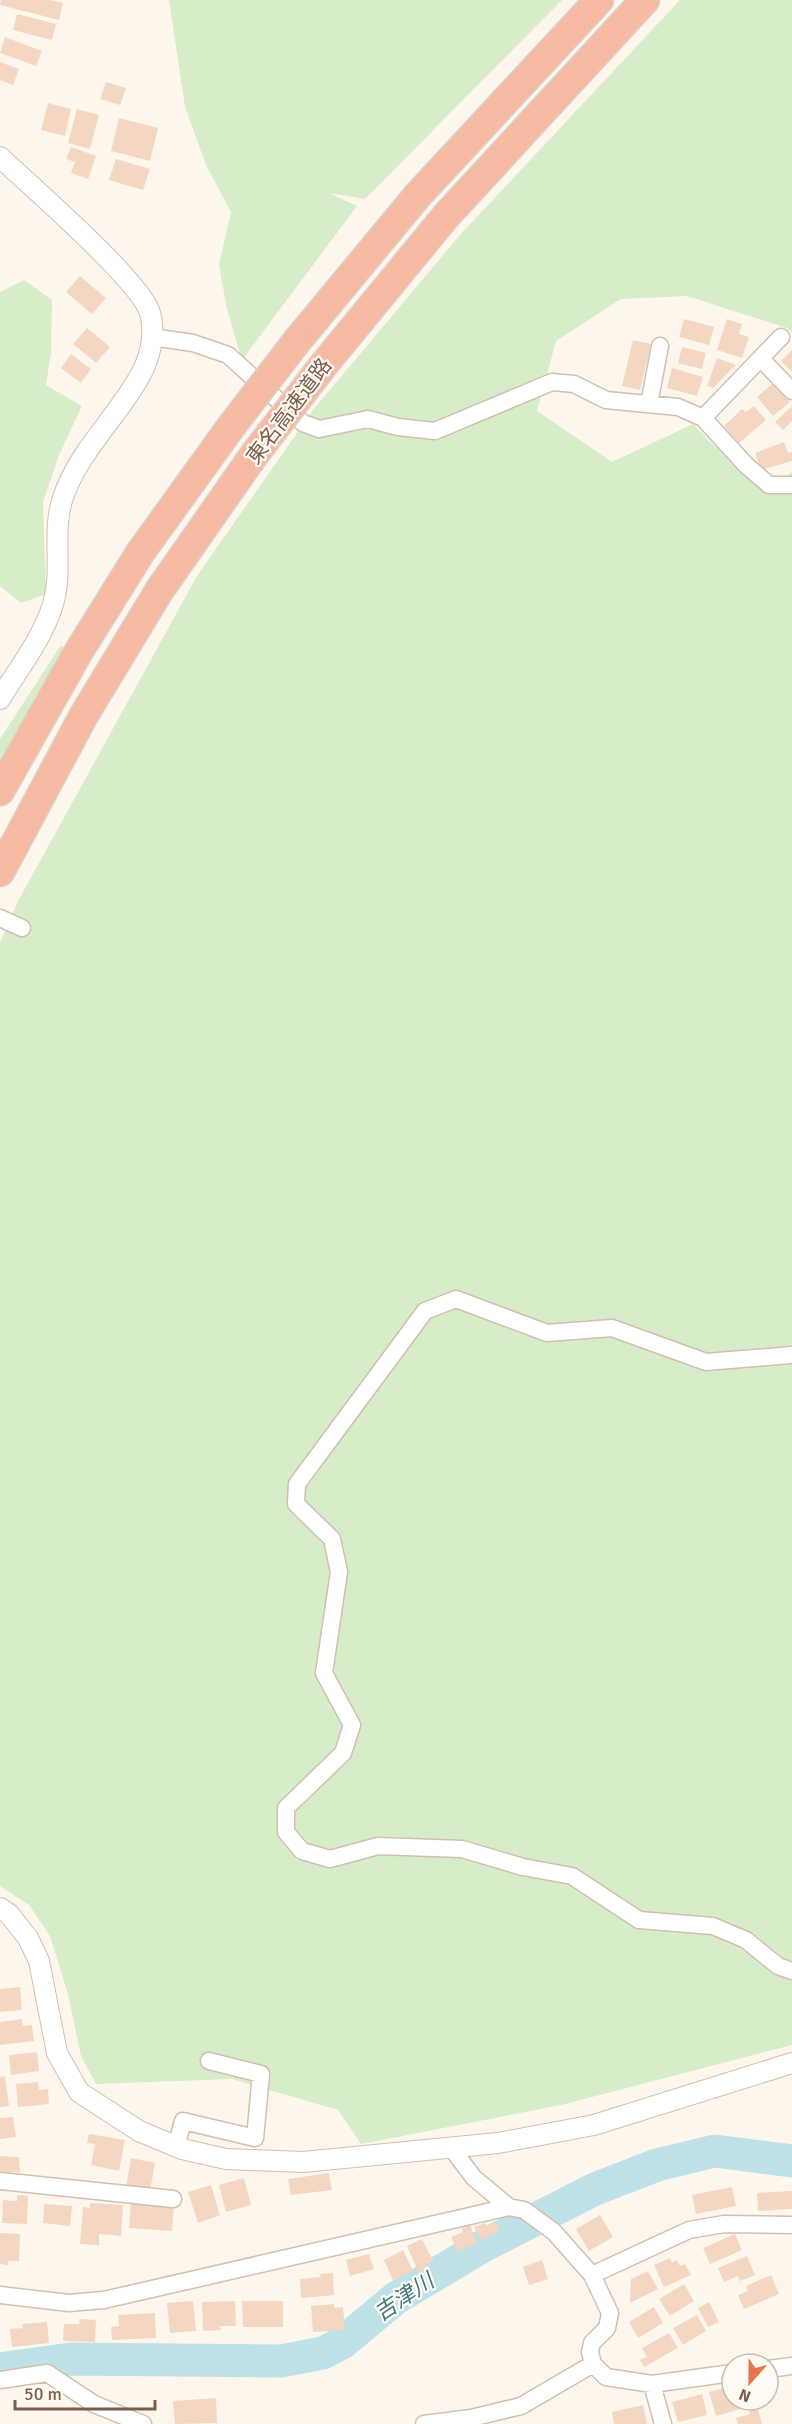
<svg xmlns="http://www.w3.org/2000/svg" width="792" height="2424" viewBox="0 0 792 2424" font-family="Signika,'Noto Sans JP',sans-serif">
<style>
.green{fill:#d7ecc9}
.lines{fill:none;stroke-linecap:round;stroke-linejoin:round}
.river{stroke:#bfe1e8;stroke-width:33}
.building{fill:#f3d7c3}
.minor-casing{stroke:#d1bfb0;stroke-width:19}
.tertiary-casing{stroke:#d1bfb0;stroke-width:22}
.motorway-casing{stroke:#dad2cd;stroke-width:31}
.minor{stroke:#fff;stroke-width:16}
.tertiary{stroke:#fff;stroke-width:20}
.motorway{stroke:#f6baa3;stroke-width:28}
.motorway-bridge-casing{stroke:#dad2cd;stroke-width:31;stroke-linecap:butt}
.motorway-bridge{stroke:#f6baa3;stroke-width:28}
.labels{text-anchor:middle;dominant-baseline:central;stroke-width:4.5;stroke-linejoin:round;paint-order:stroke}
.street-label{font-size:21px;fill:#7a5e4d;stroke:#fffaf3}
.water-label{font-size:22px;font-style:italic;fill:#437a85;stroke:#fffaf3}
</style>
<rect width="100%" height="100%" fill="#fdf6ec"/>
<path class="green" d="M 169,0 L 562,0 L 365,199 L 329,193 L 357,206 L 242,360 L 227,309 L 219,265 L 231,212 L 206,165 L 185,107 Z
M 680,0 L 792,0 L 792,332 L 787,328 L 687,296 L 621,299 L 556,341 L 537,411 L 612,462 L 693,424 L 710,442 L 770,490 L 792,472 L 792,2045 L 561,2105 L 361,2144 L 338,2110 L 232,2079 L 96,2084 L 81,2056 L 68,1994 L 50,1936 L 29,1905 L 0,1886 L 0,943 L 17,903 L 197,576 L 313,410 L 460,235 Z
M 24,280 L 52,300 L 51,353 L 46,385 L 82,406 L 59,455 L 43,502 L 46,594 L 21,603 L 0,586 L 0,292 Z
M 61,645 L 66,650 L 0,762 L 0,739 Z"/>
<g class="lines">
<path class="river" d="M 0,2369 L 71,2359 L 281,2361 L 323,2353 L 342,2343 L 396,2298 L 483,2246 L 595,2189 L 657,2165 L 715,2151 L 792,2161"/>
</g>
<path class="building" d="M 1,0 L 50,0 L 63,3 L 59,20 L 0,5 Z
M 17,14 L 56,24 L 52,40 L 13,30 Z
M 5,37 L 42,51 L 36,66 L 0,53 Z
M 0,62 L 19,69 L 13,85 L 0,80 Z
M 106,82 L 126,88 L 120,105 L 100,99 Z
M 48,103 L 71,109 L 65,136 L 41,130 Z
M 77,109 L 99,115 L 90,149 L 68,143 Z
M 119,118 L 158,128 L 150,161 L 111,151 Z
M 71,147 L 96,156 L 88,179 L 71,173 L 75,162 L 66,159 Z
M 116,159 L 150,169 L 143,190 L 109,180 Z
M 80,276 L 106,298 L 92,314 L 66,292 Z
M 684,319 L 714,327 L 709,345 L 679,337 Z
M 727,319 L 742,324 L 739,334 L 749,337 L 742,358 L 717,350 Z
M 87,328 L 110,347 L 96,363 L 73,344 Z
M 633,340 L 651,344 L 640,390 L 622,386 Z
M 682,347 L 706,353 L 702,369 L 678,363 Z
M 792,350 L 792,372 L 781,361 Z
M 71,354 L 91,369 L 81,383 L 61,368 Z
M 717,358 L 736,365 L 713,388 L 707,386 Z
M 672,368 L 703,377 L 697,396 L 667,388 Z
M 773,383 L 790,402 L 773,416 L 757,397 Z
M 754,406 L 766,420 L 739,443 L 724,426 L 742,409 L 746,412 Z
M 792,406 L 792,421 L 783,430 L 775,422 Z
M 784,442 L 788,453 L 792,452 L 792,461 L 761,470 L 755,453 Z
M 20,1987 L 22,2010 L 0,2012 L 0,1989 Z
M 22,2019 L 23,2026 L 32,2025 L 34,2041 L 0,2045 L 0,2022 Z
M 37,2052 L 39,2071 L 11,2075 L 9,2055 Z
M 5,2076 L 9,2106 L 0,2107 L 0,2077 Z
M 38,2082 L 39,2090 L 48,2089 L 49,2104 L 18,2107 L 16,2084 Z
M 13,2117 L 16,2137 L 0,2139 L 0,2118 Z
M 89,2134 L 125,2140 L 119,2171 L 91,2165 L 95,2144 L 87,2143 Z
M 0,2156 L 19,2157 L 20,2172 L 0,2173 Z
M 131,2158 L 155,2163 L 150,2191 L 126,2187 Z
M 329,2173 L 332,2190 L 291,2195 L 288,2179 Z
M 244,2178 L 251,2205 L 226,2212 L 219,2185 Z
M 211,2185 L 220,2215 L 198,2223 L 188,2192 Z
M 732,2187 L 736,2206 L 696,2214 L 692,2195 Z
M 792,2191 L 792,2209 L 758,2211 L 757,2193 Z
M 17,2195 L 28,2196 L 27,2224 L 2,2223 L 3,2200 L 17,2201 Z
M 90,2203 L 123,2205 L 121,2236 L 99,2234 L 99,2245 L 80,2244 L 83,2207 L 90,2208 Z
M 131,2203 L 174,2206 L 172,2231 L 129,2228 Z
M 44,2204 L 72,2206 L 70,2226 L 43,2223 Z
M 600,2215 L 613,2237 L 589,2251 L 576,2229 Z
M 496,2222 L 500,2231 L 481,2240 L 474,2227 L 485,2223 L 487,2226 Z
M 470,2225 L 477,2243 L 457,2252 L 451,2237 L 463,2232 L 462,2228 Z
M 0,2233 L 20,2234 L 19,2261 L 8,2261 L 8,2265 L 0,2264 Z
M 735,2234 L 742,2250 L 710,2264 L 703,2248 Z
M 422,2239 L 433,2261 L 425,2265 L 427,2269 L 419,2273 L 407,2246 Z
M 403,2250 L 413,2271 L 393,2280 L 384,2260 Z
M 369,2254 L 374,2269 L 350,2276 L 346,2260 Z
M 747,2256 L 755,2275 L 740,2281 L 738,2276 L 724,2282 L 718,2268 Z
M 670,2258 L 672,2262 L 677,2260 L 680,2266 L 685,2264 L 691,2275 L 664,2287 L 654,2265 Z
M 542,2260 L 548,2279 L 529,2285 L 523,2267 Z
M 648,2271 L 658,2289 L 630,2303 L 631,2279 Z
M 333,2273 L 334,2295 L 301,2298 L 300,2279 L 321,2277 L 320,2274 Z
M 771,2275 L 779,2294 L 744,2309 L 738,2295 L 748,2291 L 746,2286 Z
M 684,2284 L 694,2301 L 670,2316 L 659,2299 Z
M 193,2301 L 196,2331 L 170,2333 L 167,2303 Z
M 235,2301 L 236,2326 L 220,2326 L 221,2330 L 203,2331 L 202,2302 Z
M 242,2301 L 283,2301 L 283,2327 L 243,2327 Z
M 709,2302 L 719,2322 L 708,2327 L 698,2308 Z
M 334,2304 L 334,2308 L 343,2307 L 345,2330 L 313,2332 L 311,2306 Z
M 654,2307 L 663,2323 L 638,2338 L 629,2322 Z
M 155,2313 L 156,2338 L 112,2340 L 111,2327 L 119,2326 L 118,2315 Z
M 697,2315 L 706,2331 L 683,2345 L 673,2328 Z
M 80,2319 L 96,2320 L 95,2342 L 63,2341 L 64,2324 L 79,2324 Z
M 47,2322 L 49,2343 L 12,2347 L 10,2329 L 23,2328 L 22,2324 Z
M 669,2333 L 678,2348 L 644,2367 L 640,2360 L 647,2357 L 642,2348 Z
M 732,2386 L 732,2400 L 742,2400 L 744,2408 L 716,2416 L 709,2392 Z
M 702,2394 L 707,2415 L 678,2422 L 672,2402 Z
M 216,2398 L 217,2423 L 175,2424 L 173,2401 Z
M 643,2405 L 647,2424 L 614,2424 L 612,2412 Z
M 757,2405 L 762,2424 L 738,2424 L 736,2418 L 750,2414 L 748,2408 Z"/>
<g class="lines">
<g class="minor-casing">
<path id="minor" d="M 152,337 L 193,343 L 228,355 L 303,423 L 319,429 L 368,419 L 398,427 L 435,431 L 552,382 L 574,384 L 606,400 L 678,407 L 703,418 L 746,465 L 769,485 L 792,485
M 761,359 L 792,391
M 649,404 L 660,346
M 703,418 L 781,337
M 0,918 L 22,928
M 792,1355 L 706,1362 L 612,1328 L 547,1333 L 456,1299 L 425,1311 L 297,1484 L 296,1504 L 332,1539 L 339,1572 L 324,1673 L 352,1725 L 343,1753 L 286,1808 L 286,1832 L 302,1851 L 330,1859 L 378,1846 L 462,1849 L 523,1867 L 572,1876 L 639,1920 L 713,1926 L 746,1940 L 778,1966 L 792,1971
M 176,2147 L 183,2121 L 255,2138 L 261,2074 L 209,2061
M 452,2149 L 474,2178 L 509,2207 L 524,2210 L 554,2232 L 592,2275 L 610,2313 L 607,2328 L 592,2343 L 590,2352 L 593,2364 L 606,2377 L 652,2384 L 732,2373
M 0,2181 L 173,2199
M 592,2275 L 689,2230 L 724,2224 L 792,2225
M 0,2295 L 69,2303 L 104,2300 L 509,2207
M 768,2369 L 792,2366
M 0,2380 L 47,2373 L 94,2404 L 143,2424
M 652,2384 L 663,2424
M 424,2424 L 471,2418 L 521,2406 L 593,2364"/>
</g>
<g class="tertiary-casing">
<path id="tertiary" d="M 0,157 C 30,186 141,281 150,313 C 156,333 150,357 141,374 C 118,416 82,448 65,492 C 50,528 64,568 53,604 C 43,638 18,669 0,699
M 0,1908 L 9,1914 L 28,1938 L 39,1961 L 57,2053 L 79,2092 L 139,2131 L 182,2149 L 226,2159 L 303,2162 L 498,2143 L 594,2125 L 792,2063"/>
</g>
<g class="motorway-casing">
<path id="motorway" d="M 297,341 L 418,195 L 599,0
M 322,367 L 446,216 L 645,0
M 0,791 L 79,651 L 140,553 L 230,428
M 0,872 L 84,715 L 159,591 L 254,455"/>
</g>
<use href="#minor" class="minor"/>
<use href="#tertiary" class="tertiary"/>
<use href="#motorway" class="motorway"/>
<g class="motorway-bridge-casing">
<path id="motorway-bridge" d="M 230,428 L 297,341
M 254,455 L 322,367"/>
</g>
<use href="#motorway-bridge" class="motorway-bridge"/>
</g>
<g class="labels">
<g class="street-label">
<text transform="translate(289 411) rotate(-53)">東名高速道路</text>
</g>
<g class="water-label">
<text transform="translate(404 2297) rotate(-34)">吉津川</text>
</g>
</g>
<g transform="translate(750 2382) rotate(201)"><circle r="28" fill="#fffaf3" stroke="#cabcb1" stroke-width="1.5"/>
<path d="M0-4.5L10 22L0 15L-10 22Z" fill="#e67552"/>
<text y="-9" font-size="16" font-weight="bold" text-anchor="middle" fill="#7a5e4d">N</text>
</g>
<path d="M15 2400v9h140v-9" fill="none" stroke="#7a5e4d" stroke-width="3"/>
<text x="24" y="2400" font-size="18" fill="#7a5e4d" stroke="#fffaf3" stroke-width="4.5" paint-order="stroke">50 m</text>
</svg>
